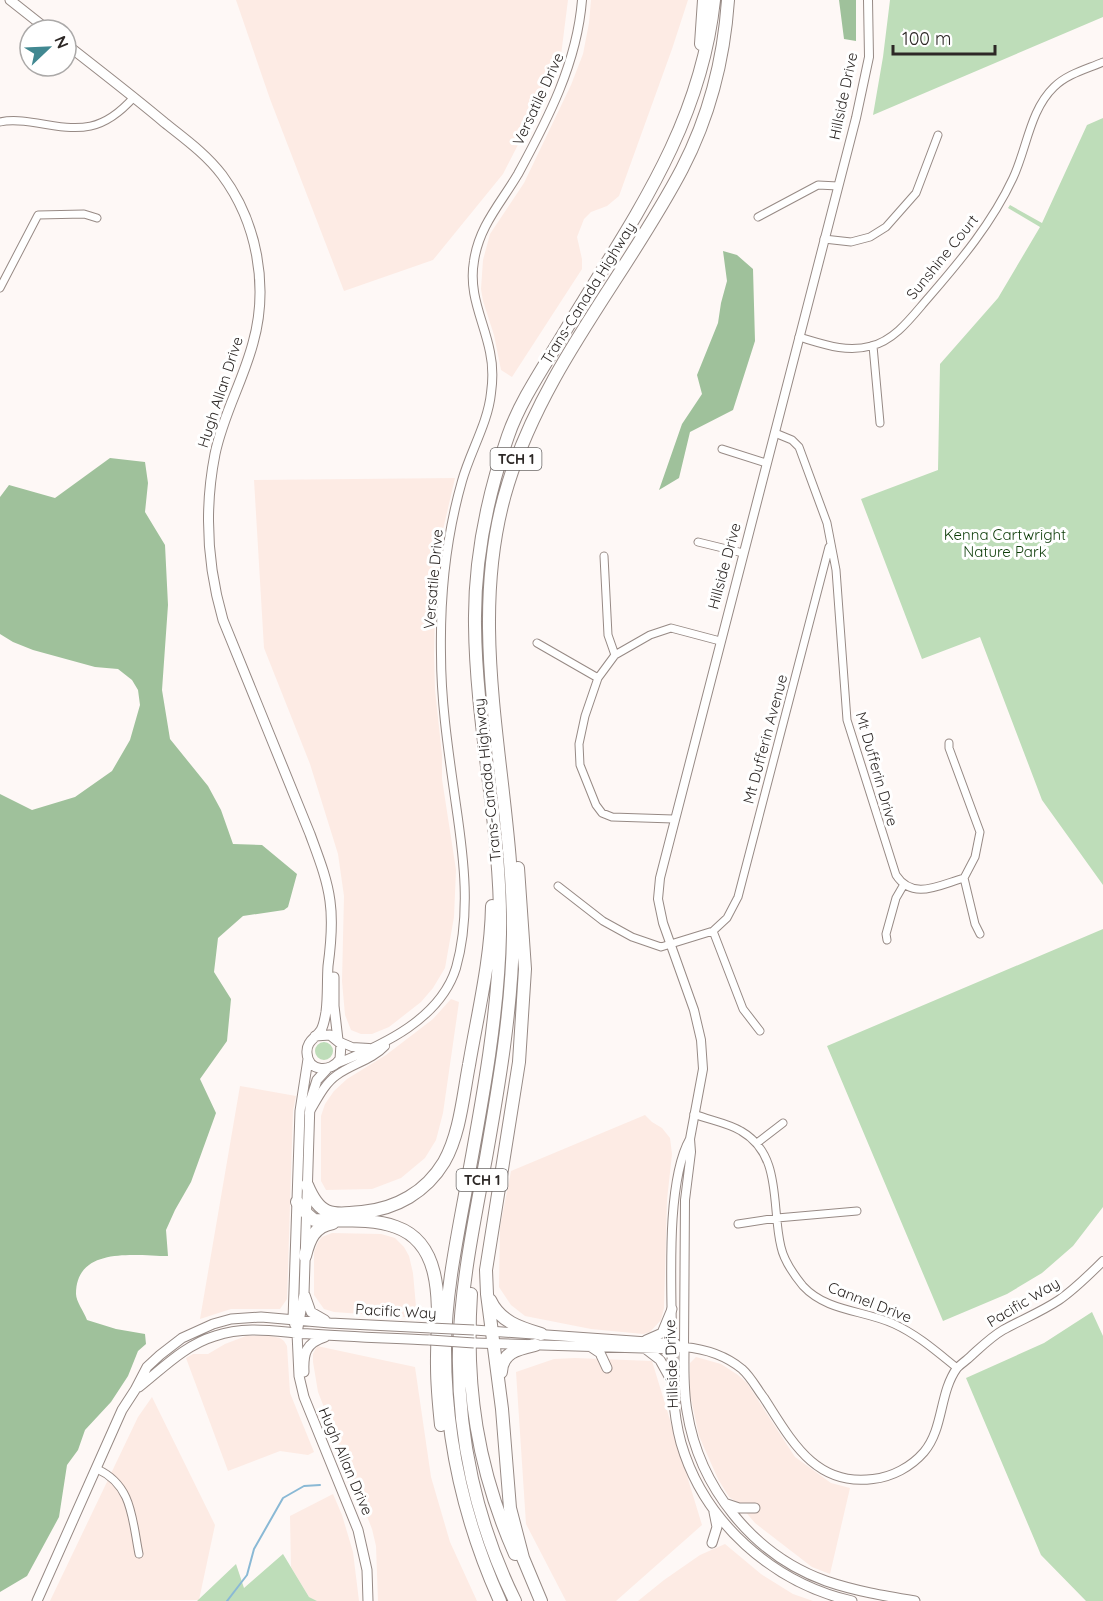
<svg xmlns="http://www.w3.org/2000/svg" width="1103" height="1601" viewBox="0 0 1103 1601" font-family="Quicksand,sans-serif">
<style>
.built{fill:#fdebe4}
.green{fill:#beddb9}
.forest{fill:#9fc19b}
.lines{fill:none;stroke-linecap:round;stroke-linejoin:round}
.stream{stroke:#8ab9d5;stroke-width:2}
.minor-casing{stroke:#978a85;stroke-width:9}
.tertiary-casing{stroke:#978a85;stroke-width:10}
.secondary-casing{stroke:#978a85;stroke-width:11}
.motorway-casing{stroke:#978a85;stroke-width:14}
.minor{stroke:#fff;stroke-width:7}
.tertiary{stroke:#fff;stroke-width:8}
.secondary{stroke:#fff;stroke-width:9}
.motorway{stroke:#fff;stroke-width:12}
.secondary-bridge-casing{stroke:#978a85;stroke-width:11;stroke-linecap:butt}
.secondary-bridge{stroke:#fff;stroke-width:9}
.labels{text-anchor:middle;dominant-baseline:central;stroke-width:6;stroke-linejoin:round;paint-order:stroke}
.shield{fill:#fff;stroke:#6c6867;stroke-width:1.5}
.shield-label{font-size:14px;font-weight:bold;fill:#2d2826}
.street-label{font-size:15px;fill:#2d2826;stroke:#fff}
.park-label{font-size:15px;fill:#0c3b07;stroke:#fff}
</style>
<rect width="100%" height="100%" fill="#fef8f6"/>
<path class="built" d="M 236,0 L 568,0 L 560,63 L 503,174 L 433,260 L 344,291 L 270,99 Z
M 591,0 L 688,0 L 672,49 L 619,196 L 607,206 L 591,212 L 584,219 L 577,237 L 582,259 L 582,269 L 512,377 L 501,370 L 494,335 L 483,301 L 481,289 L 483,260 L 490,234 L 524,183 L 571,85 L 583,54 L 589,23 Z
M 455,478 L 442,534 L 435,611 L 434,654 L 435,690 L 442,755 L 442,779 L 456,870 L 454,917 L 445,968 L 433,988 L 421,1002 L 389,1027 L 372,1034 L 361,1034 L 351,1030 L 345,1015 L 342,981 L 344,896 L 338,854 L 310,764 L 264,648 L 254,480 Z
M 451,999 L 459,1002 L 443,1113 L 436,1140 L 425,1158 L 401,1178 L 372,1189 L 326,1190 L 321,1181 L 321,1116 L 325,1104 L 334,1091 L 347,1079 L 386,1055 L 433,1019 Z
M 240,1086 L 296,1096 L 293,1111 L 287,1299 L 280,1309 L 231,1309 L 200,1319 Z
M 645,1115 L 652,1122 L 662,1128 L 670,1138 L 672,1154 L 667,1200 L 664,1308 L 661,1320 L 650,1332 L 643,1334 L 591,1329 L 525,1316 L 511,1305 L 499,1287 L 500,1227 L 511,1171 Z
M 332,1233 L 381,1234 L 395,1238 L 404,1247 L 409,1256 L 413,1273 L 417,1318 L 334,1312 L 324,1309 L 314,1295 L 314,1252 L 318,1242 L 322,1237 Z
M 246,1336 L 271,1336 L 280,1338 L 284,1341 L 287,1346 L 290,1393 L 314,1452 L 308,1455 L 280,1451 L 228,1471 L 186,1358 L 193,1354 L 208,1354 L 225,1344 Z
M 317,1346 L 415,1367 L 431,1477 L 450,1542 L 477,1601 L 378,1601 L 376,1546 L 372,1529 L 318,1392 L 313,1362 L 313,1354 Z
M 696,1357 L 721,1364 L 738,1375 L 747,1383 L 795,1457 L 831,1483 L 850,1488 L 830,1574 L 812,1567 L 755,1523 L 738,1503 L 729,1497 L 718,1479 L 699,1436 L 690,1394 L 690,1363 Z
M 575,1358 L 652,1361 L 702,1525 L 616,1601 L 566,1601 L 526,1524 L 516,1372 L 554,1359 Z
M 152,1397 L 215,1525 L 199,1600 L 50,1601 L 138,1417 Z
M 333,1494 L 342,1515 L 353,1552 L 359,1601 L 317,1601 L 309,1597 L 291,1567 L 290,1516 Z
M 725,1544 L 761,1574 L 793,1594 L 813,1601 L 638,1601 L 664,1580 L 700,1555 Z"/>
<path class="green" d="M 890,0 L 1103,0 L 1103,17 L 873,115 L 883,57 Z
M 1103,118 L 1103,885 L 1042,800 L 980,637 L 922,659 L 861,499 L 938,470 L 940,364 L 998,298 L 1040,227 L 1008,208 L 1010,205 L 1042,223 L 1087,125 Z
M 1103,929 L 1103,1207 L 1073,1246 L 1042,1273 L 1007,1294 L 943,1321 L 827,1046 Z
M315 1051a9 9 0 1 1 18 0a9 9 0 1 1-18 0Z
M 1092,1312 L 1103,1336 L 1103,1601 L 1086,1601 L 1041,1555 L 966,1378 L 1044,1343 Z
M 283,1554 L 309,1597 L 317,1601 L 197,1601 L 236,1564 L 244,1588 Z"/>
<path class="forest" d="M 839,0 L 856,0 L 856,41 L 844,39 Z
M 723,251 L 737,255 L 753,269 L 755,341 L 733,410 L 690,432 L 679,478 L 659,490 L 682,424 L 702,394 L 697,375 L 718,323 L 721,303 L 727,281 Z
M 110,458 L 145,462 L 148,483 L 145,512 L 165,545 L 168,605 L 162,690 L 170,739 L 208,786 L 221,810 L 233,844 L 262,845 L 297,874 L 288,907 L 284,910 L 243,916 L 218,938 L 214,972 L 231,999 L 227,1041 L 200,1079 L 216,1113 L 191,1182 L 175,1210 L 166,1230 L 168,1256 C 137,1256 76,1245 76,1294 C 76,1301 84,1312 87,1320 L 116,1329 L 145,1334 L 146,1344 L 138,1351 L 128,1376 L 111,1402 L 85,1430 L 78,1450 L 67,1465 L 59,1517 L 27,1576 L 0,1592 L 0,794 L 32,810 L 75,797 L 112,771 L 130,740 L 140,705 L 138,690 L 132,680 L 118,669 L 95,667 L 33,650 L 13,642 L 0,634 L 0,497 L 9,485 L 55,498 Z"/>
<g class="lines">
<path class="stream" d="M 227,1601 L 247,1575 L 254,1549 L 283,1498 L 304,1486 L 320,1485"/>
<g class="minor-casing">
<path id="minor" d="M 0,122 C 12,119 25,121 37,123 C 81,131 103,132 134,97
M 758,217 L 818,185 L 838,186
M 824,239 L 851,242 L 870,237 L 886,227 L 916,193 L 938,135
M 0,288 L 38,215 L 84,214 L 97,218
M 799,337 C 823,344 846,353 871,346 C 896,340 913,315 929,297 C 961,260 992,223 1013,178 C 1027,148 1030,110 1054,87 C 1067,74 1087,69 1103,62
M 873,346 L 880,423
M 775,433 L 792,440 L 799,447 L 827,523 L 836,570 L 847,720 L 896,875 C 913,901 939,885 964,878 L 975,857 L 980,832 L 949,748 L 949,743
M 722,449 L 766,463
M 698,542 L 743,553
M 604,556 L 608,635 L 615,655
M 537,643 L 598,678
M 673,819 L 612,817 L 602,813 L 596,805 L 580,765 L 579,744 L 585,716 L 598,678 L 615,655 L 650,635 L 671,628 L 720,641
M 964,878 L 975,924 L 980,934
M 558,886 L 603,921 L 632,937 L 661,947 L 713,931 L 727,918 L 738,897 L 829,547
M 713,931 L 743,1009 L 760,1031
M 887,940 L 886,934 L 896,898 L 903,886
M 694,1114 C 709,1120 728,1123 741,1131 C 783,1155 771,1207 781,1247 C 784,1261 794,1275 803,1286 C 827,1312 864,1310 894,1324 C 918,1335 937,1352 957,1368
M 757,1143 L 783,1123
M 738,1224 L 777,1218 L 857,1211
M 97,1469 C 133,1485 132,1520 139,1554"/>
</g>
<g class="tertiary-casing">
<path id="tertiary" d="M 868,0 L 869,57 L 856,118 L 660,878 L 658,899 L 663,923 L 694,1010 L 701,1040 L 703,1069 L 690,1139 L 691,1152 L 685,1200 L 684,1347 C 706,1349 725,1355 742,1369 C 751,1377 757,1389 764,1398 C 791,1440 815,1487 873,1479 C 892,1477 911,1467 924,1452 C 944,1428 939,1393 957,1368 C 961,1364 967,1360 971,1356 C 981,1347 991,1337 1003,1330 C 1021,1320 1041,1312 1059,1300 C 1075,1289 1089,1275 1103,1261
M 338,1041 L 352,1047 L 369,1048
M 338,1063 C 383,1045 440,1019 456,968 C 471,915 464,859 456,805 C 449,755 441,705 441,654 C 440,596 446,537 462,481 C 470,452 488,423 491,393 C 493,379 493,366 490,352 C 484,321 468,295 474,261 C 479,226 501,203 518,174 C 548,119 577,63 582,0
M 309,1113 C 317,1100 324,1084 337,1075 C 352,1064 372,1060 385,1046
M 672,1342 C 672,1290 665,1183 690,1139"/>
</g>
<g class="secondary-casing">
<path id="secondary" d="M 10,0 L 48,30
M 66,44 C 99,70 133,96 165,123 C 185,139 206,154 222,175 C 257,222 269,286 253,343 C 243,381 223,415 215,454 C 204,510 207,565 223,620 L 310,834 C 318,856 327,878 330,901 C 333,922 331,944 328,966 C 327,981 328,997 326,1012 C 325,1017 324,1025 321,1030 C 316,1038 306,1041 307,1053 C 308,1072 331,1073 340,1059 L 341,1044 L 330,1035 L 315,1036
M 334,977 L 334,1006 L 338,1040
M 327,1069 L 317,1080 L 310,1102 L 304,1294 L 297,1333 L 299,1376 L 304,1397 L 358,1530 L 367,1570 L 368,1601
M 305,1295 L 311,1312 L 325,1320
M 295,1325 L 293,1320 L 300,1111 L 308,1059
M 474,1330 L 676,1344
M 646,1340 L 662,1333 L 672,1309
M 672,1342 C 672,1377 672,1410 681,1443 C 704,1522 773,1583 852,1601
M 474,1343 L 676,1349
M 591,1347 L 600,1353 L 607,1368
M 684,1347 C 684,1368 683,1390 687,1411 C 699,1487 753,1555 826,1581 C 855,1591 885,1596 915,1601
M 647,1350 L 660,1360 L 670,1378
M 304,1372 C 303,1353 306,1343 325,1337
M 139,1387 C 163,1368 185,1345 215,1336 C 247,1325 278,1332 311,1334 C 350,1337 390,1338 430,1340
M 727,1504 L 739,1508 L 755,1508
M 712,1543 L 717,1527 L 714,1512
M 37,1601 L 122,1410 L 135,1390 L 147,1367 L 160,1355 L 182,1338 L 213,1324 L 231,1319 L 261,1317 L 330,1323 L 431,1328"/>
</g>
<g class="motorway-casing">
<path id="motorway" d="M 701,44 L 704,0
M 518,868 L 525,969 L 519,1062 L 486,1270 L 487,1294 L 502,1409 L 510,1508 L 523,1558 L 541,1601
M 307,1185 C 320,1216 330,1215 362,1212 C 396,1209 426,1192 444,1162 C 460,1134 463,1096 469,1065 C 478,1012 491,960 492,906
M 297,1202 L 307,1214 L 314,1220 C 340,1221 371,1218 396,1227 C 450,1246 436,1321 437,1366 C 437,1386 439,1406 441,1425
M 305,1256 C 309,1240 314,1226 333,1223
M 471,1294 C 465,1387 477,1468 515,1554
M 490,1300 C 500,1322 521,1328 541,1334
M 501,1372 C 502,1352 518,1349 535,1345
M 500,1601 C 464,1521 445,1437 445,1349 C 445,1300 455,1248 464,1200 C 480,1112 498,1023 500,934 C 502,831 476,728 475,625 C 474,560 487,497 508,436 C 520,401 545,365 564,333 C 629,224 700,131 714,0
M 515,1601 C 477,1524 457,1436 459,1349 C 461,1285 474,1222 486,1158 C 499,1084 512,1009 513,934 C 514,784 462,631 508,484 C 544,367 626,276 682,169 C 709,117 724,58 728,0"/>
</g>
<use href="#minor" class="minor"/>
<use href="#tertiary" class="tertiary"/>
<use href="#secondary" class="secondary"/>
<use href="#motorway" class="motorway"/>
<g class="secondary-bridge-casing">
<path id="secondary-bridge" d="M 431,1328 L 474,1330
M 430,1340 L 474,1343"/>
</g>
<use href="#secondary-bridge" class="secondary-bridge"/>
</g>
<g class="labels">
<g class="shield">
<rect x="490.5" y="448" width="51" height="22" rx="4.5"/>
<rect x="456.5" y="1169" width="51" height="22" rx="4.5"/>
</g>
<g class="shield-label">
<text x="516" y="459">TCH 1</text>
<text x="482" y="1180">TCH 1</text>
</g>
<g class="street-label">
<text transform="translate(843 96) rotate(-78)">Hillside Drive</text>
<text transform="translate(538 99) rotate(-65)">Versatile Drive</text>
<text transform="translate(942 257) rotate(-51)">Sunshine Court</text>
<text transform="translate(588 293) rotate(-58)">Trans-Canada Highway</text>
<text transform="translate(220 392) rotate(-72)">Hugh Allan Drive</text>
<text transform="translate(724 566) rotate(-75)">Hillside Drive</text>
<text transform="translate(433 579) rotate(-85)">Versatile Drive</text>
<text transform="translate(765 739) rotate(-75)">Mt Dufferin Avenue</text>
<text transform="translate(877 769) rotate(74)">Mt Dufferin Drive</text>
<text transform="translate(487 780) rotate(-96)">Trans-Canada Highway</text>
<text transform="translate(870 1302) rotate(21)">Cannel Drive</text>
<text transform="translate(1023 1302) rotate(-31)">Pacific Way</text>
<text transform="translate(396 1311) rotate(3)">Pacific Way</text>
<text transform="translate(671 1364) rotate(-92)">Hillside Drive</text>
<text transform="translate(346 1461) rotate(67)">Hugh Allan Drive</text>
</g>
<g class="park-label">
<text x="1005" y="534">Kenna Cartwright<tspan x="1005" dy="17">Nature Park</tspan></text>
</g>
</g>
<g transform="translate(48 48) rotate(67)"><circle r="28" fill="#ffffff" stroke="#aba9a8" stroke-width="1.5"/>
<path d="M0-4.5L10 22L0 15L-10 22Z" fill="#418891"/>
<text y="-9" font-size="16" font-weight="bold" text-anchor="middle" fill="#2d2826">N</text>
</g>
<path d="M893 45v9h102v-9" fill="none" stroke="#2d2826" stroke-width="3"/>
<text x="902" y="45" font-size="18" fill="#2d2826" stroke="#ffffff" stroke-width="4.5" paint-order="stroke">100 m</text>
</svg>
